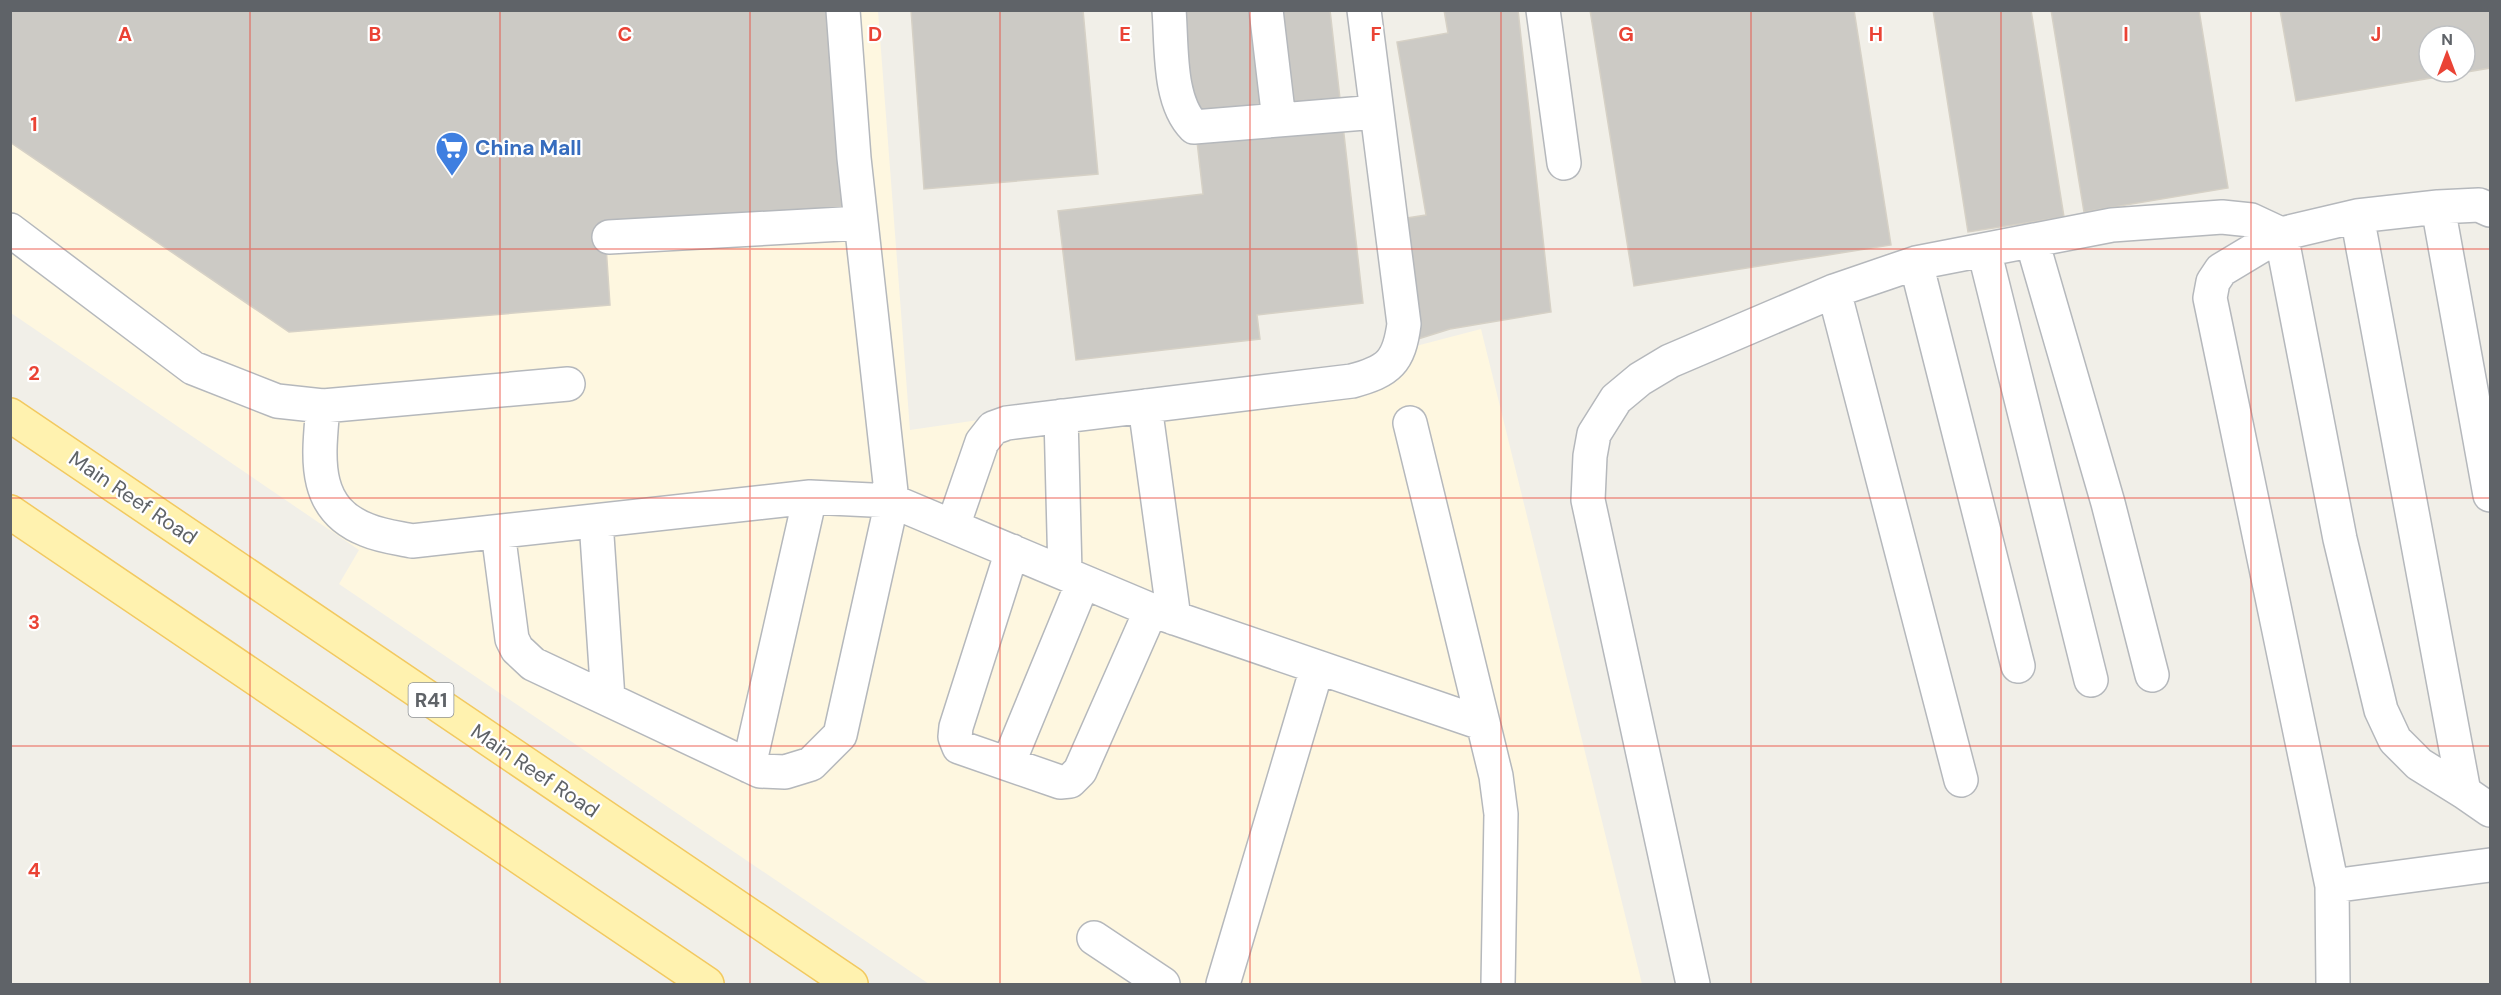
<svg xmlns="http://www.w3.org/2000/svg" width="2501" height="995" viewBox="0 0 2501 995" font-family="'DM Sans',sans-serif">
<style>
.commercial{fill:#fef7e0}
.building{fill:#cccac5;stroke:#d6d1c6;stroke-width:1.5;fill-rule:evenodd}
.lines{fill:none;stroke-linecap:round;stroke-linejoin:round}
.minor-casing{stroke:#b5b8bc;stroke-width:36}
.major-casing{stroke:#f2c960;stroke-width:36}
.minor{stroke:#fff;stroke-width:33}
.major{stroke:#fff2af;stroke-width:33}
.grid{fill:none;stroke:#ea4335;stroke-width:1.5;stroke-opacity:0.55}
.labels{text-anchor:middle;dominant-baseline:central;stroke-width:4.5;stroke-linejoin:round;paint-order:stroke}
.shield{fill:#fff;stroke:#8f9295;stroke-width:1.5}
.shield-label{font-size:20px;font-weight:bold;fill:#5f6368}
.shop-label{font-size:21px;font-weight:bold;fill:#366cbe;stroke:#fff;text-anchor:start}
.street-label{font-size:21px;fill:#5f6368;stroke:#fff}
.grid-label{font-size:20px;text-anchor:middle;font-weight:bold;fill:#ea4335;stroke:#fff;stroke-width:4.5;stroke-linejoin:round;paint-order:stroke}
</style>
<rect width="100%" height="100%" fill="#f1efe8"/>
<path class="commercial" d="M 10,11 L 878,11 L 910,430 L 1332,368 L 1481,329 L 1642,984 L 929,984 L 339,584 L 359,550 L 11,313 Z"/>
<path class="building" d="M 10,10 L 830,10 L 845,213 L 605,231 L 610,305 L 289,332 L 10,142 Z
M 911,10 L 1083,10 L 1098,174 L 924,189 Z
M 1182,10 L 1330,10 L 1363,303 L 1257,315 L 1260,339 L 1076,360 L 1058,211 L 1203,194 Z
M 1444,10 L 1518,10 L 1551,312 L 1450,329 L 1418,339 L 1393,220 L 1426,215 L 1397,42 L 1448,33 Z
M 1590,10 L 1854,10 L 1891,245 L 1634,286 Z
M 1933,10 L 2031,10 L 2064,217 L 1968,232 Z
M 2051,10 L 2199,10 L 2228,188 L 2084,212 Z
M 2280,10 L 2490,10 L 2490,68 L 2296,101 ZM 2429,36 L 2465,36 L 2465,72 L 2429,72 Z"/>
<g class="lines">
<g class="minor-casing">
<path id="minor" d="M 1169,10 C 1172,46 1168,101 1194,127 L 1377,112
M 1266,10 L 1279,120
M 1543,10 L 1564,163
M 2438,207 L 2479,205 L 2490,210
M 2357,216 L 2464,792 L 2490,810
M 10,230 L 193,368 L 277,401 L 323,406 L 568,384
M 609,237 L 860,223
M 2032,241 L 2108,503 L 2152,675
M 1984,250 L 2091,680
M 1916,263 L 2018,666
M 1834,291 L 1961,780
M 323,406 C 319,455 310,508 367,530 C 381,536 398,538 412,541 L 810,497 L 892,501 L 1151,610 L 1481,723
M 1145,406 L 1174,618
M 1061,416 L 1065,573
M 1410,423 L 1496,776 L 1501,814 L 1498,984
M 596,521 L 608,699
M 953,526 L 982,442 L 993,428 L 1007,423 L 1352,381 C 1389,371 1399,362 1404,324 L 1364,10
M 498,532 L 512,639 L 517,649 L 533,664 L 760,771 L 785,772 L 811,764 L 840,735 L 892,501 L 854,158 L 843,10
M 1012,551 L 956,727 L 955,737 L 959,747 L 1060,782 L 1070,781 L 1080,771 L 1151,610
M 1008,764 L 1083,582
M 749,766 L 810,497
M 2332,886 L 2490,865
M 1094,938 L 1163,984
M 1223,984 L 1317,668
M 1693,984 L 1588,500 L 1590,456 L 1594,434 L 1616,399 L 1640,379 L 1670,361 L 1834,291 L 1916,263 L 2112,225 L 2222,217 L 2251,220 L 2281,234 L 2340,539 L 2381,710 L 2395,740 L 2419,764 L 2464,792
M 2333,984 L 2332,886 L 2210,298 L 2213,282 L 2221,270 L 2281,234 L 2357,216 L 2438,207 L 2490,495"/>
</g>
<g class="major-casing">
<path id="major" d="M 10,415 L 851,984
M 10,512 L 707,984"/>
</g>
<use href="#minor" class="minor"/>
<use href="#major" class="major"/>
</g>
<path class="grid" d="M 250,10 L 250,984M 500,10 L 500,984M 750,10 L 750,984M 1000,10 L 1000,984M 1250,10 L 1250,984M 1501,10 L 1501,984M 1751,10 L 1751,984M 2001,10 L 2001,984M 2251,10 L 2251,984M 10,249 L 2490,249M 10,498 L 2490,498M 10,746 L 2490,746"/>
<defs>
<g id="supermarket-pin" transform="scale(1.725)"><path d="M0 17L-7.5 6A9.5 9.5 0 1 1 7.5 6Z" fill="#3f7fe0" stroke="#fff"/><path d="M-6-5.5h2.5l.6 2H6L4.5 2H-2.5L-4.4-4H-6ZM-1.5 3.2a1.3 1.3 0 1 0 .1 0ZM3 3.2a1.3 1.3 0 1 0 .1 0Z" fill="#fff"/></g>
</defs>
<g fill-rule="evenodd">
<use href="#supermarket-pin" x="452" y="148"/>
</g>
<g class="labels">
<rect class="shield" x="408.5" y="683" width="45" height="34" rx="4.5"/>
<g class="shield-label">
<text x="431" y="700">R41</text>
</g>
<g class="shop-label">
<text x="475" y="148">China Mall</text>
</g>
<g class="street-label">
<text transform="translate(133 498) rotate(34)">Main Reef Road</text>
<text transform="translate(535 771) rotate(34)">Main Reef Road</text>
</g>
</g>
<g class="grid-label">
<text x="125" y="41">A</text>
<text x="375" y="41">B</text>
<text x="625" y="41">C</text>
<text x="875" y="41">D</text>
<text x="1125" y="41">E</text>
<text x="1376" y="41">F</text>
<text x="1626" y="41">G</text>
<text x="1876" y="41">H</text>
<text x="2126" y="41">I</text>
<text x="2376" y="41">J</text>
<text x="34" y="131">1</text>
<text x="34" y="380">2</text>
<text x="34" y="629">3</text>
<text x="34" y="877">4</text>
</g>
<rect width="2501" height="995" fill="none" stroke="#5f6368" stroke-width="24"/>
<g transform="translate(2447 54)"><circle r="28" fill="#ffffff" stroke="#bfc1c3" stroke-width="1.5"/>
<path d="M0-4.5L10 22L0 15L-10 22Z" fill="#ea4335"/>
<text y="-9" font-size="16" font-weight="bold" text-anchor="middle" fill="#5f6368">N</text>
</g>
</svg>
